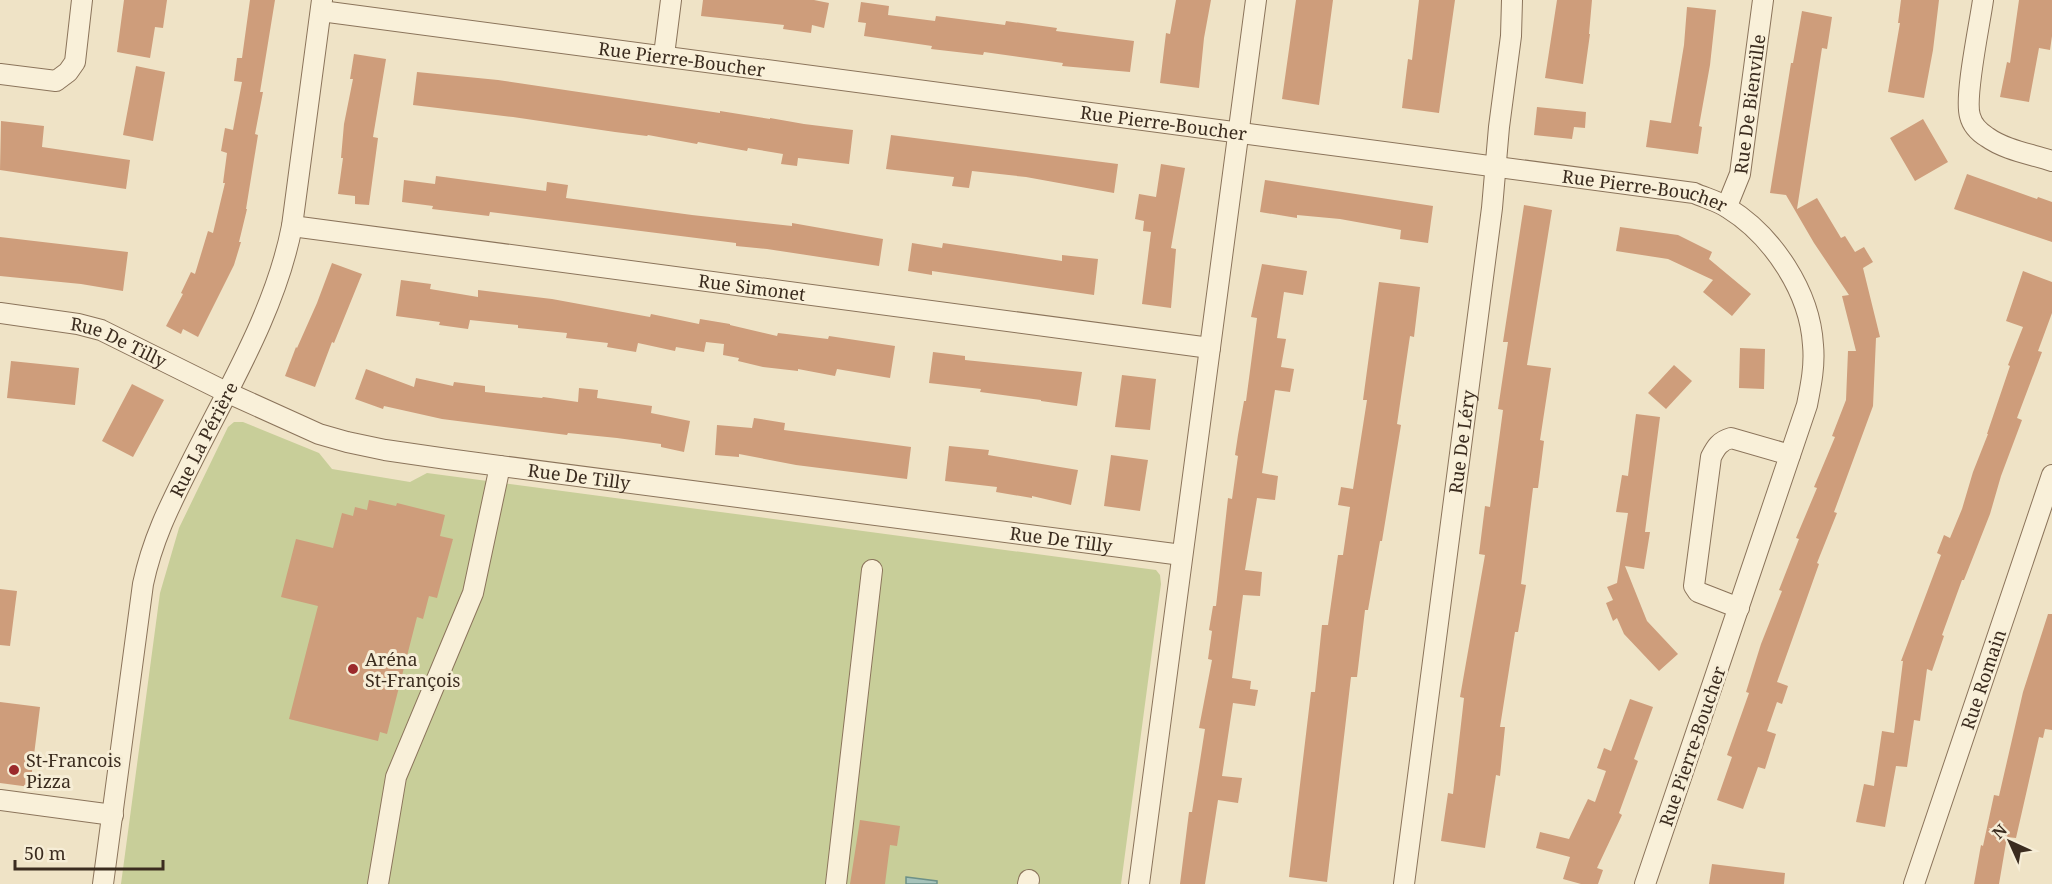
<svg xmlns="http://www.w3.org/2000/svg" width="2052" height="884" viewBox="0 0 2052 884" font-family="'Noto Serif',serif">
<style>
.green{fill:#c8ce99}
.water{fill:#a7c3ba;stroke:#6d9188;stroke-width:1.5}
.building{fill:#ce9d7b}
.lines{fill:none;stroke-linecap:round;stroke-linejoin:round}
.minor-casing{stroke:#8b745b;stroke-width:22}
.minor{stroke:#f9f0d9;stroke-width:20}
.poi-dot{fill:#9b2a2b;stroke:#f6edd6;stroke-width:2}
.labels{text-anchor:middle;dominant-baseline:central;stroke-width:6;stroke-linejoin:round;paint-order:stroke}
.street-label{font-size:18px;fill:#3b2c1f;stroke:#f6edd6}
.poi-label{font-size:18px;fill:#3b2c1f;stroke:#f6edd6;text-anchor:start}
</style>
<rect width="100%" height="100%" fill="#efe3c6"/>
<path class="green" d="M 234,422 L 243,422 L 319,453 L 332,469 L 410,482 L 427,473 L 1156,570 L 1160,575 L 1161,584 L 1121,884 L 121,884 L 160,593 L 179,528 L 228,427 Z"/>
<path class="water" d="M 906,877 L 937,881 L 937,884 L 906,884 Z"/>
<path class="building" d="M 124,0 L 167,0 L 163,28 L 155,27 L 150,58 L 117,52 Z
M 250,0 L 275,0 L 260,92 L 263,92 L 255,134 L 258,135 L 246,209 L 247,209 L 239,242 L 241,242 L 234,265 L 198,337 L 183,329 L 181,334 L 166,326 L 183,294 L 181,293 L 191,272 L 195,274 L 208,231 L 213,233 L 225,183 L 223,183 L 227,153 L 221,151 L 225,128 L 233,130 L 242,82 L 234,81 L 237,58 L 242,58 Z
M 703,0 L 814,0 L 829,3 L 824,28 L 812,25 L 811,33 L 783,29 L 784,25 L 701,16 Z
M 1176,0 L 1211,0 L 1204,38 L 1199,88 L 1160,83 L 1166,33 L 1170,34 Z
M 1296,0 L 1333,0 L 1319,105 L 1282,99 Z
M 1419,0 L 1455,0 L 1439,113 L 1402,108 L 1408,59 L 1412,60 Z
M 1557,0 L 1592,0 L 1589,34 L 1590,34 L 1583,84 L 1545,78 Z
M 1901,0 L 1939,0 L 1933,50 L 1924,98 L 1888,92 L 1900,23 L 1898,23 Z
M 2019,0 L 2052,0 L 2052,36 L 2050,50 L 2039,48 L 2029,102 L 2000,97 L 2007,62 L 2010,63 Z
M 861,2 L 889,6 L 888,15 L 935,21 L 936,16 L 1005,25 L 1006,21 L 1057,28 L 1056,31 L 1134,41 L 1130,72 L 1062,66 L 1063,63 L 984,52 L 983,55 L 931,49 L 932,46 L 864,36 L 866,23 L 858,22 Z
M 1687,7 L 1716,10 L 1710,65 L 1699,126 L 1702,127 L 1698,154 L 1646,147 L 1650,120 L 1671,123 L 1684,45 Z
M 1802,11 L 1832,17 L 1827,49 L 1822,48 L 1797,209 L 1817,198 L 1841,238 L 1845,236 L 1855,252 L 1864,247 L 1873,262 L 1863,268 L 1880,337 L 1876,338 L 1873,406 L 1834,512 L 1837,513 L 1817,563 L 1819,564 L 1777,682 L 1788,686 L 1782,704 L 1777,702 L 1767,731 L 1776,734 L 1765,769 L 1758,767 L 1743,809 L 1717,800 L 1732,757 L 1727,755 L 1749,693 L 1746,692 L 1761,644 L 1782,591 L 1779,590 L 1799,539 L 1796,538 L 1817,488 L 1814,487 L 1835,437 L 1832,436 L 1846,400 L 1848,351 L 1856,351 L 1842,296 L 1849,295 L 1814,243 L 1786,195 L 1770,193 L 1791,63 L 1793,63 Z
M 354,54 L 386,59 L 373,137 L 378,138 L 369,205 L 355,204 L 355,196 L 338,194 L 343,158 L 341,158 L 344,124 L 353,79 L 350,79 Z
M 136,66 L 165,72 L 153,141 L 123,135 Z
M 417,72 L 498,80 L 720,113 L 720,111 L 770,119 L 770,118 L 804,124 L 853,130 L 849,164 L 798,158 L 797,166 L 781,164 L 783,154 L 748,148 L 747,151 L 698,142 L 697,144 L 648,135 L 647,136 L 615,132 L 513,117 L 413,105 Z
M 1537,107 L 1586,112 L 1585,128 L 1574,127 L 1572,139 L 1534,135 Z
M 1923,119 L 1948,162 L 1915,181 L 1890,138 Z
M 1,121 L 44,126 L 42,147 L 130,160 L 126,189 L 0,170 Z
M 891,135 L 1118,164 L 1114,193 L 1026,177 L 972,171 L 969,188 L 952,186 L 954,177 L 886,169 Z
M 1161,164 L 1185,168 L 1171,248 L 1176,249 L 1171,308 L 1142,304 L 1151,232 L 1143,231 L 1144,221 L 1135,219 L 1139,194 L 1156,197 Z
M 1967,174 L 2037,199 L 2038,197 L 2052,202 L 2052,242 L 1954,209 Z
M 436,176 L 546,191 L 547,182 L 568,185 L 566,198 L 692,215 L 792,226 L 792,223 L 883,239 L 879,266 L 767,249 L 736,246 L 736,243 L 490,212 L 489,216 L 432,209 L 433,206 L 402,202 L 404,180 L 435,184 Z
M 1265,180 L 1433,206 L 1428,243 L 1400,239 L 1401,230 L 1340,219 L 1297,215 L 1297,218 L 1260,212 Z
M 1524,205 L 1552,210 L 1527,365 L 1551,368 L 1540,440 L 1544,441 L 1538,488 L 1533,488 L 1521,584 L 1526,585 L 1518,632 L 1515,632 L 1500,727 L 1505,727 L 1500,776 L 1496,775 L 1485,848 L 1441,841 L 1448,793 L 1453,794 L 1464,698 L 1460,697 L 1485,555 L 1479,554 L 1485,506 L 1490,507 L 1503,410 L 1498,409 L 1508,342 L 1503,342 Z
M 1620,227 L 1678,235 L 1712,252 L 1709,259 L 1751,294 L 1732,316 L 1703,292 L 1713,280 L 1668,259 L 1616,251 Z
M 0,237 L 128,252 L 123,291 L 81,284 L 0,276 Z
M 912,243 L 942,248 L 943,243 L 1062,261 L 1062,255 L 1098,259 L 1094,295 L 932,271 L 932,275 L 908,271 Z
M 332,263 L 362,274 L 334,343 L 332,342 L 315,387 L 285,376 L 296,347 L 297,348 L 317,303 Z
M 1262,264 L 1307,271 L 1303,295 L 1284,292 L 1277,338 L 1286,339 L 1281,367 L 1294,369 L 1290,392 L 1275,390 L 1262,473 L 1278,476 L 1275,500 L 1257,498 L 1245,570 L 1262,572 L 1260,596 L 1243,595 L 1232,678 L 1251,681 L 1250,689 L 1258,690 L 1255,706 L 1233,703 L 1222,776 L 1242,778 L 1238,803 L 1218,800 L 1205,884 L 1180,884 L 1189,812 L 1192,812 L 1205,729 L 1199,728 L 1212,660 L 1208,659 L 1212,631 L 1209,630 L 1213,606 L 1216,606 L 1228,498 L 1232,499 L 1238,456 L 1235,455 L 1238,435 L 1244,401 L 1246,401 L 1257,318 L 1251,317 Z
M 2023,271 L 2052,282 L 2052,313 L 2038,351 L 2042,352 L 2017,418 L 2022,420 L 2001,476 L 1990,514 L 1964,580 L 1962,580 L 1942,635 L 1944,636 L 1932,671 L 1927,669 L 1920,721 L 1914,720 L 1907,767 L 1896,766 L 1885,827 L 1856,822 L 1864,784 L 1874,786 L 1882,731 L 1894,733 L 1903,661 L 1901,661 L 1941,555 L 1937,553 L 1944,535 L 1950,538 L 1962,509 L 1973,472 L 1988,434 L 1987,434 L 2010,366 L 2008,365 L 2023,327 L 2006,321 Z
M 401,280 L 431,284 L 430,289 L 478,297 L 478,290 L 552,299 L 650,317 L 651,314 L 699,324 L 700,319 L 730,324 L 730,325 L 777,336 L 778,333 L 828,339 L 829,336 L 895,346 L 890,378 L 837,369 L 835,376 L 798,369 L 798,371 L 763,367 L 738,361 L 739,358 L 723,355 L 724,344 L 706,342 L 704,352 L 676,347 L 675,351 L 638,343 L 636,352 L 607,347 L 608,343 L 566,338 L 567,333 L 518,328 L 518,325 L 470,320 L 468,329 L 439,325 L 440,322 L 396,316 Z
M 1379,282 L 1420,287 L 1414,337 L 1410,336 L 1397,424 L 1401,425 L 1382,541 L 1380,541 L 1368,610 L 1365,610 L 1357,677 L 1351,677 L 1327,882 L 1289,877 L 1311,692 L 1315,692 L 1322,625 L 1328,625 L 1338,555 L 1343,555 L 1350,507 L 1338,505 L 1341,487 L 1353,489 L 1367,400 L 1363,400 Z
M 1740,348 L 1765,349 L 1764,389 L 1739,388 Z
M 933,352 L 965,356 L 965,360 L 1082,372 L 1077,406 L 1041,401 L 1041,400 L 980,392 L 981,389 L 929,383 Z
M 11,361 L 79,368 L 75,405 L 7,398 Z
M 1674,365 L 1692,381 L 1666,409 L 1648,393 Z
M 366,369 L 414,387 L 416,378 L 453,386 L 454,382 L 485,386 L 485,392 L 542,398 L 543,397 L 578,402 L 579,388 L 598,390 L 597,398 L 652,406 L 651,413 L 690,421 L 684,452 L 661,447 L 661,444 L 617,438 L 568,433 L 567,435 L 442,419 L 384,406 L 383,409 L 355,399 Z
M 1122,375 L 1156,379 L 1150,430 L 1115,427 Z
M 132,384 L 164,400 L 133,457 L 102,441 Z
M 1636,414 L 1660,417 L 1645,532 L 1650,532 L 1644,569 L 1625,566 L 1647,621 L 1678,654 L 1659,671 L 1624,634 L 1617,618 L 1613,621 L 1606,603 L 1613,600 L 1607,587 L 1617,583 L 1628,513 L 1616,512 L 1622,475 L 1628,476 Z
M 754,418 L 785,423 L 784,430 L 911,447 L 907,479 L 796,465 L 739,454 L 739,457 L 715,455 L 717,425 L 752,428 Z
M 949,446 L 989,450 L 988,455 L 1078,470 L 1071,505 L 1032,496 L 1032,498 L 996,492 L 997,487 L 945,481 Z
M 1111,455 L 1148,460 L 1140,511 L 1104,506 Z
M 369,500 L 396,506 L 397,503 L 445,515 L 440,536 L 453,539 L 437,598 L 429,596 L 423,619 L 417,617 L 387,734 L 380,732 L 378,741 L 289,719 L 318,606 L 281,597 L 296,539 L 333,548 L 342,513 L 353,516 L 355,507 L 367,510 Z
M 0,589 L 17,591 L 10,646 L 0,645 Z
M 2048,614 L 2052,614 L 2052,730 L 2045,729 L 2043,738 L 2039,737 L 2016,838 L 2007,837 L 1999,884 L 1974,884 L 1981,845 L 1983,846 L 1994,795 L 1999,796 L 2023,692 Z
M 1630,699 L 1653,707 L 1634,759 L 1638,761 L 1619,813 L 1622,815 L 1597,868 L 1603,870 L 1598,884 L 1581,884 L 1563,879 L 1570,857 L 1536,848 L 1540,832 L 1569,839 L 1588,799 L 1595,802 L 1606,771 L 1597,768 L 1604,748 L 1611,751 Z
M 0,702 L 40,707 L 30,787 L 0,783 Z
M 860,820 L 900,826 L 897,846 L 890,845 L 885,884 L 850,884 Z
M 1712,864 L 1785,873 L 1784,884 L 1709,884 Z"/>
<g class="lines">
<g class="minor-casing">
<g id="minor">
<path d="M 1983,0 C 1980,23 1964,97 1970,116 C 1972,124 1979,132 1987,137 C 2005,150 2031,154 2052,161"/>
<path id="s1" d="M 321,11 L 1694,193 C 1705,198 1718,201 1728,208 C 1773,236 1810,292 1813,345 C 1815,365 1811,385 1807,405 L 1645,884"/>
<path d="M 664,55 L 671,0"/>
<path d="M 0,74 L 56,81 L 68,72 L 75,62 L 82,0"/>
<path id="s2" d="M 1727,206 L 1740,174 L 1763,0"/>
<path id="s3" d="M 292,226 L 1210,348"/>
<path id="s4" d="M 0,313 L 78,324 L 101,330 L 226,392 L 319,434 L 347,442 L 385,450 L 447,459 L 1182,555"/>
<path d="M 1739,608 L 1698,592 L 1694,586 L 1711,457 C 1716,447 1720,441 1731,438 L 1790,455"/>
<path d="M 0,800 L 113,815"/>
<path id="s5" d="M 103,884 L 143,584 C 153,537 171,503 192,461 C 230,385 276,309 292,226 L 322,0"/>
<path d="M 378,884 L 396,777 L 473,593 L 500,466"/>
<path d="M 836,884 L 872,570"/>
<path d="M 1028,884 L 1029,880"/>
<path d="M 1139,884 L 1256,0"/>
<path id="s6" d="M 1404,884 L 1492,208 L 1499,127 L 1511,36 L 1512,0"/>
<path id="s7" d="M 1914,884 L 2052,475"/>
</g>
</g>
<use href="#minor" class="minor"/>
</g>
<g class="poi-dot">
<circle cx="353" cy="669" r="6"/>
<circle cx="14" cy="770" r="6"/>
</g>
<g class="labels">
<g class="street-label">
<text stroke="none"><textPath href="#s1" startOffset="364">Rue Pierre-Boucher</textPath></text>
<text stroke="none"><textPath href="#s2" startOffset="105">Rue De Bienville</textPath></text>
<text stroke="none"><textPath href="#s1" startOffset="850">Rue Pierre-Boucher</textPath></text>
<text stroke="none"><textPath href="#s1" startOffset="1336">Rue Pierre-Boucher</textPath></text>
<text stroke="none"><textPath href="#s3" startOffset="464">Rue Simonet</textPath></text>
<text stroke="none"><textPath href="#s4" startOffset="123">Rue De Tilly</textPath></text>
<text stroke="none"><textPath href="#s5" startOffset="460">Rue La Périère</textPath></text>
<text stroke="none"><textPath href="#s6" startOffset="446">Rue De Léry</textPath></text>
<text stroke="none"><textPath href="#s4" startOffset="608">Rue De Tilly</textPath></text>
<text stroke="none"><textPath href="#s4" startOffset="1094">Rue De Tilly</textPath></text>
<text stroke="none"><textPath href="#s7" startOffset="216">Rue Romain</textPath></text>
<text transform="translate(1692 746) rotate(-71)">Rue Pierre-Boucher</text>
</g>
<g class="poi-label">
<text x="365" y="659">Aréna<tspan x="365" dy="21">St-François</tspan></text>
<text x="26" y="760">St-Francois<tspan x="26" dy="21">Pizza</tspan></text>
</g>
</g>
<g transform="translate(2010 842) rotate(315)" stroke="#f6edd6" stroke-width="4.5" paint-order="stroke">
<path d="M0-4.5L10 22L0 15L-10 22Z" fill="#3b2c1f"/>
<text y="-9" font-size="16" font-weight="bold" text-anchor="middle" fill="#3b2c1f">N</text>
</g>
<path d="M15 860v9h148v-9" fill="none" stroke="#3b2c1f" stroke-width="3"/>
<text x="24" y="860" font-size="18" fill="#3b2c1f" stroke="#f6edd6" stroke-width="4.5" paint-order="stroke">50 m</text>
</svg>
